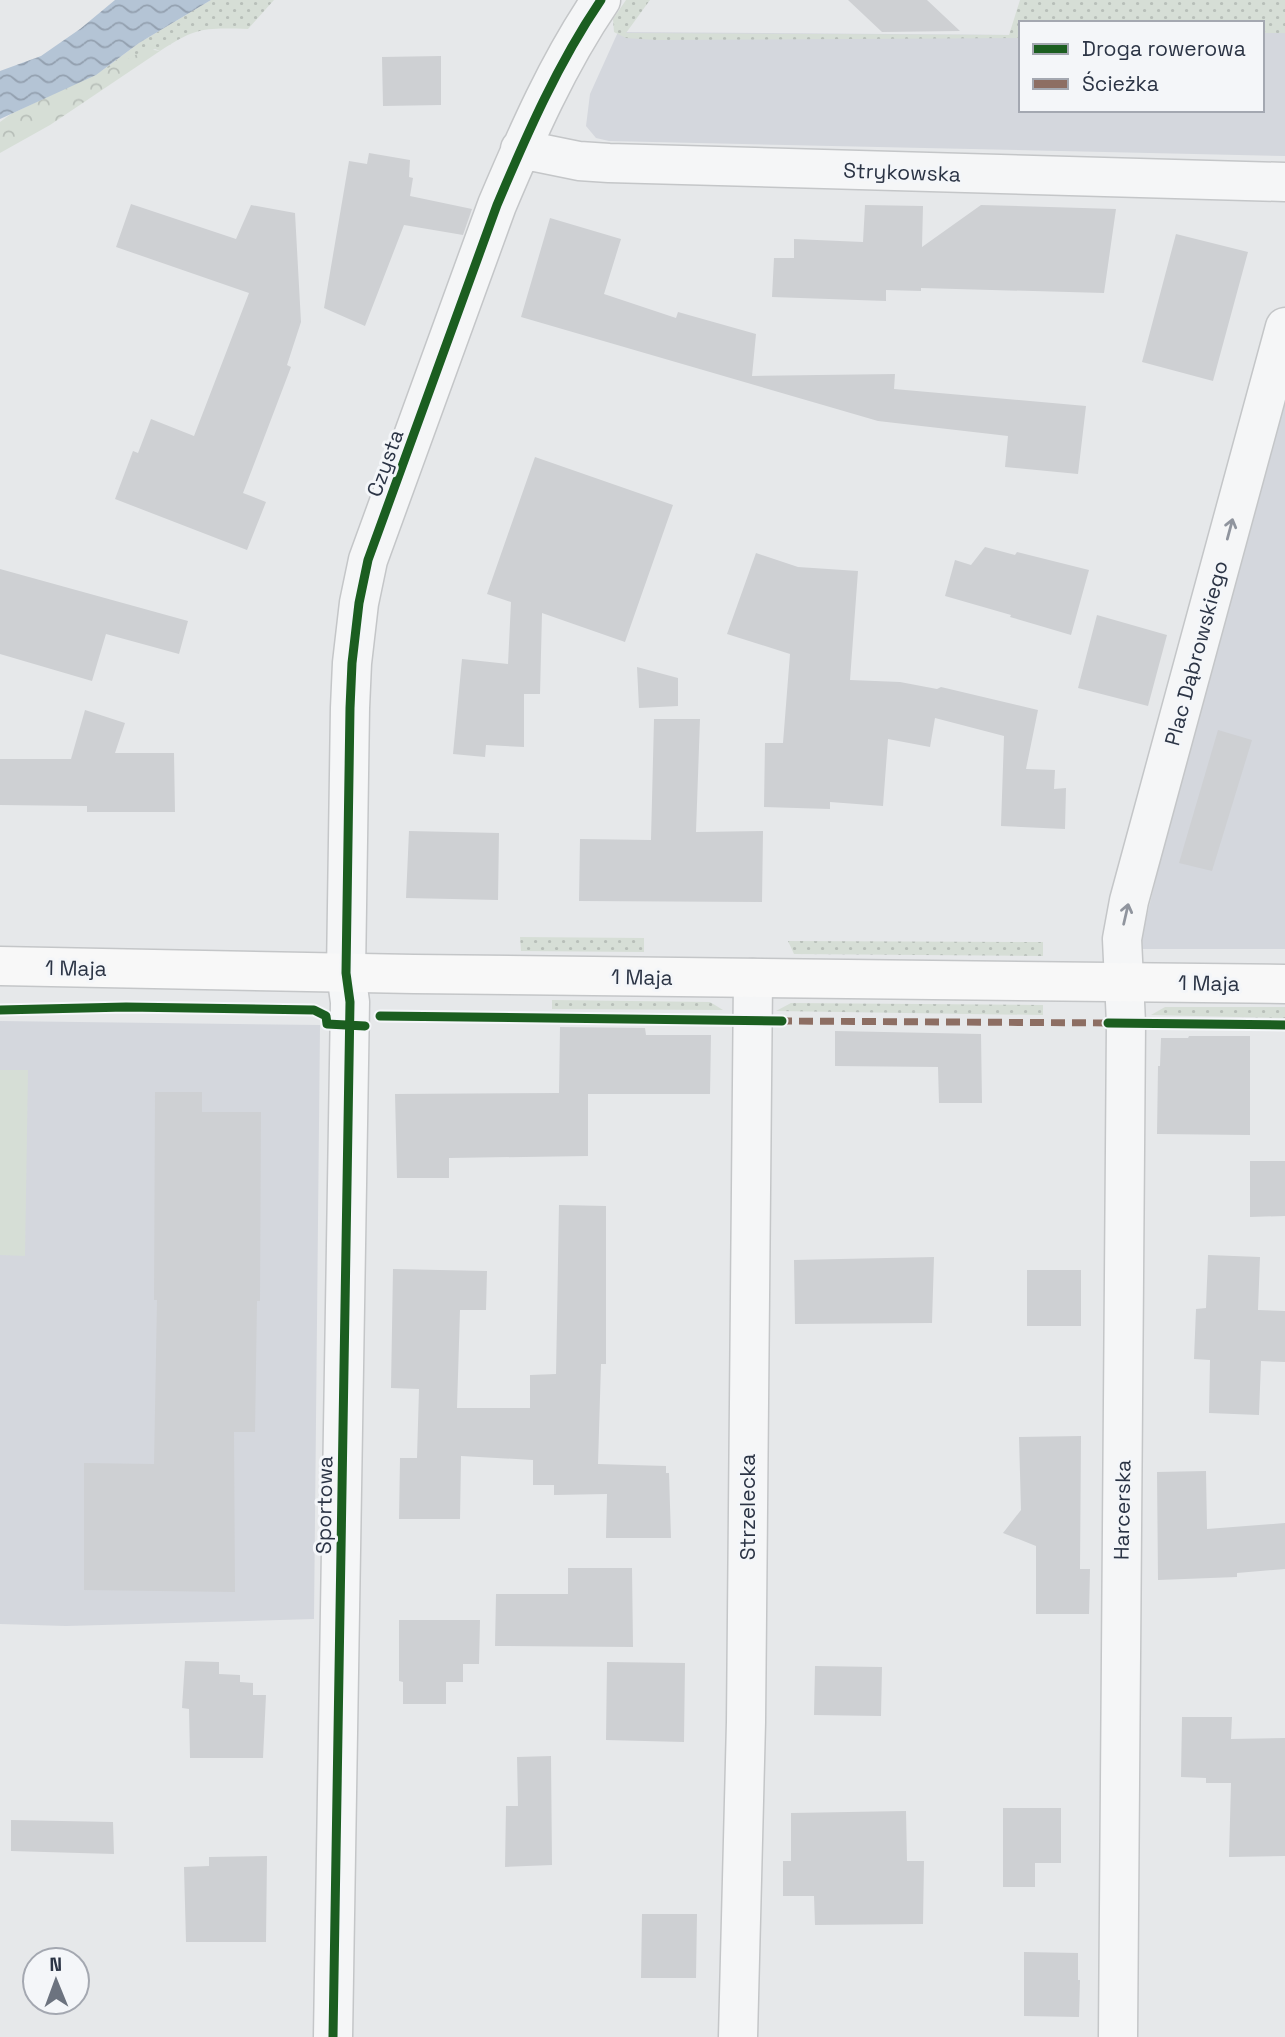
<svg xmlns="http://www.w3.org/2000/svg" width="1285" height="2037" viewBox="0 0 1285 2037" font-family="'Space Grotesk',sans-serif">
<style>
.built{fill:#d4d7dd}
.grass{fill:url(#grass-dots)}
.forest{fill:url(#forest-crowns)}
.pitch{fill:#d6ded6}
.water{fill:url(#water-waves)}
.building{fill:#ced0d3}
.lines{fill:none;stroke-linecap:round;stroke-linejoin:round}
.street-casing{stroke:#c4c6c8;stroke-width:41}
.secondary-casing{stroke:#c4c6c8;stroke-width:41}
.street{stroke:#f5f6f7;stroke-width:38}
.secondary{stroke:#f8f8f8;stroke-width:38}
.quiet{stroke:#8d6e63;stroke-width:7;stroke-dasharray:14 7;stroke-linecap:butt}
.cycleway-casing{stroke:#f4f6f9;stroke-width:13}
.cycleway{stroke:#1b5e20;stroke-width:9}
.oneway{stroke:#90959e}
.labels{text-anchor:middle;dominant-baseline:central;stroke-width:6;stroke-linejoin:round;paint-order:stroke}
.street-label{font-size:21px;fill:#2b3445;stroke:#f4f6f9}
</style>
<defs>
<pattern id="grass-dots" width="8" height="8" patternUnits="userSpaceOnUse" patternTransform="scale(1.75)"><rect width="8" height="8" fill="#d6ded6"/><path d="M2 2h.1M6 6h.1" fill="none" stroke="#b8bfb9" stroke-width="1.8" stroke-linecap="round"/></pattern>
<pattern id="forest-crowns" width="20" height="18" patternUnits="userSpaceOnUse" patternTransform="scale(1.75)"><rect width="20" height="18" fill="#d6ded6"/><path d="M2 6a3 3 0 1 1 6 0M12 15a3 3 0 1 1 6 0" fill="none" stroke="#b8bfb9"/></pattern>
<pattern id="water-waves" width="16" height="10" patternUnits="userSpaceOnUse" patternTransform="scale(1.75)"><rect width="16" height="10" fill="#b4c4d5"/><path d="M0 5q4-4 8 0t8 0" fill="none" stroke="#93a0af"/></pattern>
</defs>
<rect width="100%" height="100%" fill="#e6e8ea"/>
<path class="built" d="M 618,32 L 1021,35 L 1021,110 L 1262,110 L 1262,33 L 1285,33 L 1285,156 L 609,141 L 596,138 L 586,126 L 590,94 Z
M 1285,398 L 1285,949 L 1141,949 L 1140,944 L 1159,866 Z
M 0,1021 L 320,1025 L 314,1619 L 66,1626 L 0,1624 Z"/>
<path class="grass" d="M 211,0 L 274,0 L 248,29 C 204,28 197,27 160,51 L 155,49 L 96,75 L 139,43 Z
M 626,0 L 650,0 L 626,33 L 1009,35 L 1020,0 L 1285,0 L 1285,33 L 1262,33 L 1262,23 L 1021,23 L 1021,38 L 656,40 L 626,38 L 614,32 L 613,19 Z
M 520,937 L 644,938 L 644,952 L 521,951 Z
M 788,941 L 1043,942 L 1043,956 L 794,954 Z
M 552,1000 L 710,1002 L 723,1010 L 552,1009 Z
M 791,1003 L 1043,1005 L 1043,1015 L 776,1011 Z
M 1165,1007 L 1285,1007 L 1285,1018 L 1151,1015 Z"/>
<path class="forest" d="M 148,49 L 160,51 L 50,125 L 0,153 L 0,122 L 11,114 Z"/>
<path class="pitch" d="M 0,1070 L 28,1070 L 25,1256 L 0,1255 Z"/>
<path class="water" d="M 115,0 L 211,0 L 139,43 L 96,75 L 0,119 L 0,71 L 41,56 L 80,29 Z"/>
<path class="building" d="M 848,0 L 927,0 L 960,31 L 882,32 Z
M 441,56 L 441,105 L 383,106 L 382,57 Z
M 369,153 L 410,160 L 409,177 L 413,178 L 410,196 L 472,209 L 463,235 L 404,225 L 365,326 L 324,308 L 349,161 L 367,164 Z
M 131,204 L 236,239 L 251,205 L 295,213 L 301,322 L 287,365 L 291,367 L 243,493 L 266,502 L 247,550 L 115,499 L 133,451 L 138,453 L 151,419 L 194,436 L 249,293 L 116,247 Z
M 865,205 L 923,206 L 922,247 L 981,205 L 1116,209 L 1104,293 L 921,288 L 921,291 L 886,290 L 886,301 L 772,297 L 774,258 L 794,258 L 794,239 L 863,242 Z
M 550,218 L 621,239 L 604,294 L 676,318 L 678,312 L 756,334 L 752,376 L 895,374 L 894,389 L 1086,406 L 1078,474 L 1005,467 L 1008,436 L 878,421 L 521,317 Z
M 1176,234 L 1248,252 L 1213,381 L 1142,362 Z
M 535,457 L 673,505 L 625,642 L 542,613 L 540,694 L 524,694 L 524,747 L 486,745 L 485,757 L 453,754 L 462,659 L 508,664 L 511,602 L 487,594 Z
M 985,547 L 1015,555 L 1017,552 L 1089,570 L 1071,635 L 1010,617 L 1011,615 L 945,596 L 955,560 L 971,565 Z
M 756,553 L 798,567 L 858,571 L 850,680 L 900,682 L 937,689 L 941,687 L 1038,710 L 1026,769 L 1055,770 L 1054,789 L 1066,788 L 1065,829 L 1001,826 L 1004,736 L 935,718 L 930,747 L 888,739 L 883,806 L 830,802 L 830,809 L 764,807 L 765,743 L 783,743 L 790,654 L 727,634 Z
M 0,569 L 188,621 L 179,654 L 106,634 L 92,681 L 0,654 Z
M 1097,615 L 1167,635 L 1148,706 L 1078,688 Z
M 637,667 L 678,678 L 678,706 L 639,708 Z
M 85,710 L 125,723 L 115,753 L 174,753 L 175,812 L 87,812 L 87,806 L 0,805 L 0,759 L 71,759 Z
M 654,719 L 700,719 L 696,832 L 763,831 L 762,902 L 579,901 L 580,839 L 651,840 Z
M 1218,730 L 1252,740 L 1212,871 L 1179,863 Z
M 409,831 L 499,833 L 498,900 L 406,898 Z
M 560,1027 L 645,1028 L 646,1035 L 711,1035 L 710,1094 L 588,1094 L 588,1156 L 449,1158 L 449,1178 L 397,1178 L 395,1094 L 559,1093 Z
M 835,1031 L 981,1034 L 982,1103 L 939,1103 L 938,1067 L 835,1066 Z
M 1189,1036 L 1250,1036 L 1250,1135 L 1157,1134 L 1158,1066 L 1160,1066 L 1161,1038 L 1188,1038 Z
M 155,1092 L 202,1092 L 202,1112 L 261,1112 L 260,1301 L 257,1301 L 255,1432 L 234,1432 L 235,1592 L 84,1590 L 84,1463 L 154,1464 L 157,1300 L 154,1300 Z
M 1250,1161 L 1285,1161 L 1285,1216 L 1250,1217 Z
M 559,1205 L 606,1206 L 606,1364 L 601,1364 L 598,1464 L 666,1466 L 666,1473 L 669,1473 L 671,1538 L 606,1538 L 607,1494 L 554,1495 L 554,1485 L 533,1485 L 533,1460 L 461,1456 L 460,1519 L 399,1519 L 400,1458 L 417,1458 L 419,1389 L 391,1388 L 393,1269 L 487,1271 L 486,1310 L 460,1310 L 457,1408 L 530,1408 L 530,1375 L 556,1374 Z
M 1208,1255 L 1260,1257 L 1258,1310 L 1285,1311 L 1285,1362 L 1261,1361 L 1259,1415 L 1209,1413 L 1210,1360 L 1194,1359 L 1196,1309 L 1206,1308 Z
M 934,1257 L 932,1323 L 795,1324 L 794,1260 Z
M 1027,1270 L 1081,1270 L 1081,1326 L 1027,1326 Z
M 1081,1436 L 1080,1569 L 1090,1569 L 1089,1614 L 1036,1614 L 1036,1546 L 1003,1533 L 1021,1510 L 1019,1437 Z
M 1206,1471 L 1207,1529 L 1285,1523 L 1285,1569 L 1237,1573 L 1237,1577 L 1158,1580 L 1157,1472 Z
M 568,1568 L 632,1568 L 633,1647 L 495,1646 L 496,1594 L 568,1594 Z
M 399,1620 L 480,1620 L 479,1664 L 463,1664 L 463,1682 L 446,1682 L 446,1704 L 403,1704 L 403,1682 L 399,1681 Z
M 185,1661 L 219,1662 L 219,1674 L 240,1675 L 240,1682 L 253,1683 L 253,1695 L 266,1695 L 263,1758 L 190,1758 L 189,1709 L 182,1708 Z
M 607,1662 L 685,1663 L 684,1742 L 606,1740 Z
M 815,1666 L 882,1667 L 881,1716 L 814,1715 Z
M 1182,1717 L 1232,1717 L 1231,1739 L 1285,1738 L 1285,1856 L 1229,1857 L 1231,1783 L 1206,1783 L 1206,1778 L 1181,1777 Z
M 551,1756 L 552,1865 L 505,1867 L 506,1806 L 518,1806 L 517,1757 Z
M 1003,1808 L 1061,1808 L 1061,1863 L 1035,1863 L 1035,1887 L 1003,1887 Z
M 906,1811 L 907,1861 L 924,1861 L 923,1924 L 815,1925 L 814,1896 L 783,1896 L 783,1861 L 791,1861 L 791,1813 Z
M 11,1820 L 113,1822 L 114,1854 L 11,1851 Z
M 267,1856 L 266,1942 L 186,1942 L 184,1867 L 209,1866 L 209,1857 Z
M 642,1914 L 697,1914 L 696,1978 L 641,1978 Z
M 1024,1952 L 1078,1953 L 1078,1980 L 1080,1980 L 1079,2017 L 1024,2016 Z"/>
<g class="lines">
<g class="street-casing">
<path id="street" d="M 520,149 L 579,161 L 609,163 L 1285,182
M 333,2037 L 350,1002 L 346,973 L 350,708 L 352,663 L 359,603 L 368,560 L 497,205 C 527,134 558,63 601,0
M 738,2037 L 746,1722 L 753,978
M 1118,2037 L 1126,1023 L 1122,939 L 1129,901 L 1285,327"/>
</g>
<g class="secondary-casing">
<path id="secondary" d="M 0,966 L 414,974 L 1285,984"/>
</g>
<use href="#street" class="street"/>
<use href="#secondary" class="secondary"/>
<path class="quiet" d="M 778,1021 L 1114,1023"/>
<g class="cycleway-casing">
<path id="cycleway" d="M 0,1010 L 126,1007 L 314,1010 L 326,1016 L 327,1024 L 365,1026
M 380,1016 L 782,1021
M 1108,1023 L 1285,1025
M 333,2037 L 350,1002 L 346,973 L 350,708 L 352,663 L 359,603 L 368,560 L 497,205 C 527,134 558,63 601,0"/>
</g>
<use href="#cycleway" class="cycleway"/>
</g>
<defs><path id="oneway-shaft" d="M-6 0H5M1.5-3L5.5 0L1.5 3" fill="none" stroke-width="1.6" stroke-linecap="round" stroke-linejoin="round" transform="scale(1.75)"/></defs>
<g class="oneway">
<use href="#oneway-shaft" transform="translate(1230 529) rotate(-75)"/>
<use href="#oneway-shaft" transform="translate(1126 914) rotate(-77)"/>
</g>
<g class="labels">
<g class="street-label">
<text transform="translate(902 172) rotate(2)">Strykowska</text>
<text transform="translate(385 463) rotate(-70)">Czysta</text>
<text transform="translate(1196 653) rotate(-75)">Plac Dąbrowskiego</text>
<text transform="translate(76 968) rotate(1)">1 Maja</text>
<text transform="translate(642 977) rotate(1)">1 Maja</text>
<text transform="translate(1209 983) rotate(1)">1 Maja</text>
<text transform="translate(324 1505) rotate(-89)">Sportowa</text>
<text transform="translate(747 1507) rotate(-90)">Strzelecka</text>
<text transform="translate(1122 1510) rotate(-89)">Harcerska</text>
</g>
</g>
<rect x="1019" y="21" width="245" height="91" fill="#f4f6f9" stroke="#a4a8b1" stroke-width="2"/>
<rect x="1033" y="44" width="35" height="10" fill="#1b5e20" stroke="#a4a8b1" stroke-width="2"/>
<text x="1082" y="56" font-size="21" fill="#2b3445">Droga rowerowa</text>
<rect x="1033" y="79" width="35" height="10" fill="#8d6e63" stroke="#a4a8b1" stroke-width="2"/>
<text x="1082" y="91" font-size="21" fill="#2b3445">Ścieżka</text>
<g transform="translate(56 1981) rotate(359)"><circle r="33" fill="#f4f6f9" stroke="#a4a8b1" stroke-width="2"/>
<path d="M0-5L12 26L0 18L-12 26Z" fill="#6c737f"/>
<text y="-10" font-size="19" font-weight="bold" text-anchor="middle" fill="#2b3445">N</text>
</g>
</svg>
